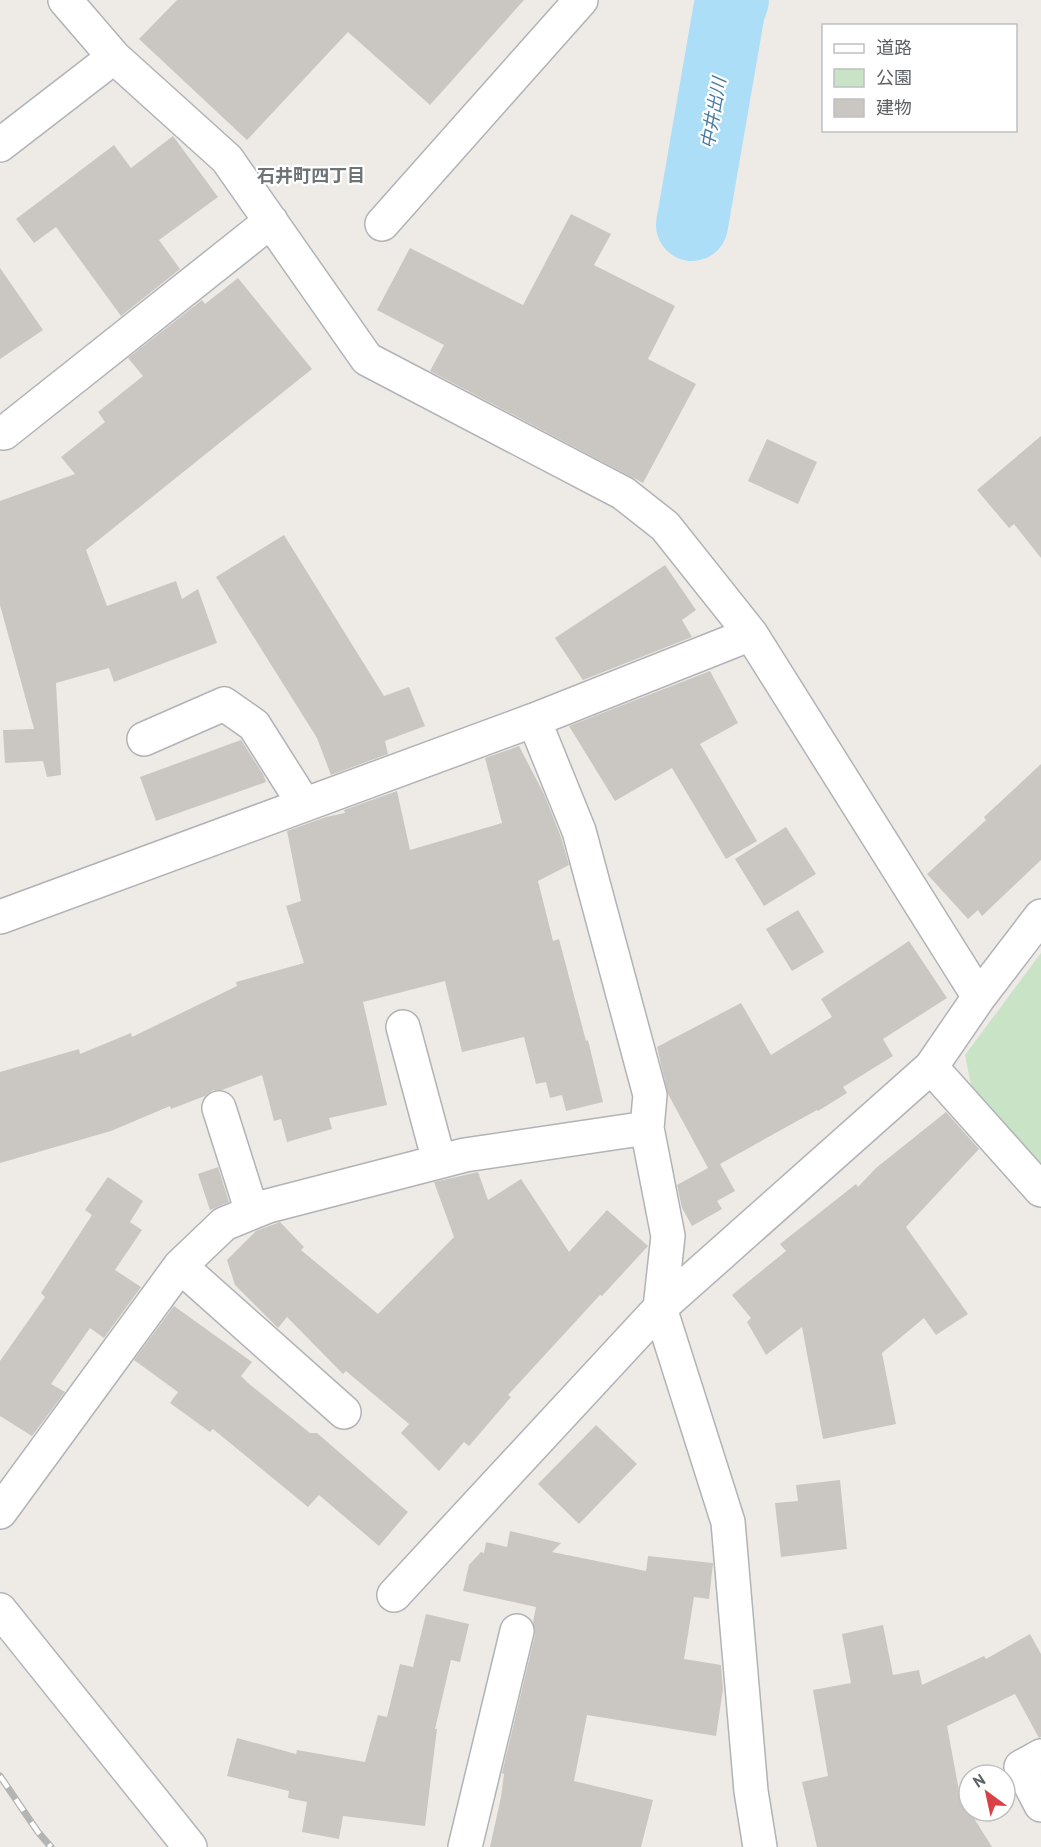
<svg xmlns="http://www.w3.org/2000/svg" width="1041" height="1847" viewBox="0 0 1041 1847" font-family="'PT Sans','Noto Sans JP',sans-serif">
<style>
.green{fill:#c8e3c5}
.lines{fill:none;stroke-linecap:round;stroke-linejoin:round}
.river{stroke:#addef7;stroke-width:72}
.building{fill:#cac6c2}
.street-casing{stroke:#b1b3b6;stroke-width:36}
.secondary-casing{stroke:#b2b5b9;stroke-width:36}
.street{stroke:#fff;stroke-width:33}
.secondary{stroke:#fff;stroke-width:33}
.rail-casing{stroke:#b3b4b4;stroke-width:7}
.rail{stroke:#fff;stroke-width:4.5;stroke-dasharray:14;stroke-linecap:butt}
.labels{text-anchor:middle;dominant-baseline:central;stroke-width:4.5;stroke-linejoin:round;paint-order:stroke}
.water-label{font-size:18px;font-style:italic;fill:#487b9f;stroke:#fff}
.neighbourhood-label{font-size:18px;font-weight:bold;fill:#6e7376;stroke:#fff}
</style>
<rect width="100%" height="100%" fill="#eeebe6"/>
<path class="green" d="M 1041,953 L 1041,1170 L 972,1090 L 965,1055 Z"/>
<g class="lines">
<path class="river" d="M 692,225 L 729,11 L 733,0"/>
</g>
<path class="building" d="M 177,0 L 524,0 L 430,105 L 348,32 L 247,140 L 139,39 Z
M 173,136 L 218,197 L 159,240 L 180,269 L 121,316 L 56,227 L 34,243 L 16,219 L 114,145 L 131,168 Z
M 571,214 L 611,234 L 594,265 L 675,306 L 648,359 L 696,384 L 643,483 L 430,371 L 444,345 L 377,310 L 410,248 L 523,305 Z
M 0,268 L 43,330 L 0,359 Z
M 238,278 L 312,369 L 86,550 L 107,606 L 176,581 L 182,599 L 198,589 L 217,643 L 114,682 L 109,668 L 56,683 L 61,775 L 47,777 L 43,761 L 5,763 L 3,730 L 34,729 L 0,605 L 0,501 L 75,474 L 61,457 L 105,422 L 98,412 L 143,376 L 128,358 L 202,300 L 205,304 Z
M 1041,436 L 1041,558 L 1014,524 L 1009,528 L 977,490 Z
M 767,439 L 817,462 L 798,504 L 748,481 Z
M 284,535 L 384,696 L 409,687 L 425,726 L 385,741 L 388,754 L 331,775 L 317,738 L 216,577 Z
M 665,565 L 696,610 L 682,620 L 692,637 L 583,680 L 555,638 Z
M 710,671 L 738,723 L 700,744 L 757,841 L 726,859 L 672,768 L 615,801 L 569,726 Z
M 241,740 L 263,774 L 266,782 L 156,821 L 140,777 Z
M 519,746 L 544,794 L 561,837 L 569,865 L 538,881 L 553,941 L 559,939 L 586,1041 L 588,1040 L 603,1102 L 566,1111 L 562,1095 L 550,1098 L 546,1082 L 536,1084 L 524,1037 L 462,1052 L 445,981 L 363,1002 L 387,1105 L 329,1118 L 332,1129 L 287,1142 L 281,1119 L 274,1121 L 262,1075 L 222,1090 L 213,1090 L 205,1096 L 171,1109 L 170,1106 L 111,1131 L 0,1163 L 0,1072 L 79,1049 L 80,1054 L 131,1033 L 132,1037 L 237,986 L 236,982 L 304,963 L 286,906 L 301,901 L 287,831 L 326,817 L 345,813 L 344,810 L 397,791 L 410,850 L 502,823 L 485,758 Z
M 1041,764 L 1041,860 L 982,916 L 978,910 L 968,919 L 927,874 L 986,820 L 984,817 Z
M 786,827 L 816,874 L 764,906 L 735,859 Z
M 798,910 L 824,952 L 792,971 L 766,929 Z
M 909,941 L 947,998 L 883,1039 L 893,1056 L 843,1087 L 847,1093 L 818,1111 L 817,1110 L 720,1164 L 735,1191 L 717,1201 L 722,1209 L 692,1226 L 682,1208 L 677,1185 L 708,1168 L 668,1094 L 657,1047 L 741,1003 L 771,1055 L 832,1017 L 821,999 Z
M 946,1112 L 979,1149 L 906,1227 L 968,1314 L 936,1335 L 924,1318 L 882,1353 L 896,1424 L 823,1439 L 802,1327 L 766,1355 L 747,1322 L 751,1318 L 732,1295 L 786,1251 L 780,1244 L 856,1184 L 858,1187 L 876,1168 Z
M 218,1167 L 229,1202 L 210,1210 L 198,1174 Z
M 478,1172 L 488,1200 L 521,1179 L 569,1252 L 607,1210 L 648,1246 L 602,1296 L 600,1295 L 508,1395 L 511,1397 L 469,1446 L 464,1442 L 439,1471 L 401,1433 L 409,1424 L 346,1371 L 343,1374 L 287,1317 L 278,1328 L 235,1285 L 227,1260 L 256,1231 L 280,1222 L 304,1247 L 301,1250 L 378,1314 L 454,1237 L 434,1182 Z
M 108,1177 L 143,1201 L 130,1222 L 142,1230 L 115,1270 L 141,1287 L 104,1338 L 90,1328 L 51,1384 L 65,1392 L 32,1436 L 0,1416 L 0,1361 L 45,1297 L 41,1293 L 92,1215 L 85,1210 Z
M 174,1306 L 252,1362 L 241,1376 L 248,1383 L 310,1433 L 317,1433 L 408,1512 L 379,1546 L 319,1495 L 308,1507 L 213,1429 L 210,1432 L 170,1403 L 178,1392 L 134,1360 Z
M 596,1425 L 637,1464 L 579,1524 L 538,1484 Z
M 840,1480 L 847,1549 L 781,1557 L 775,1503 L 798,1501 L 796,1485 Z
M 510,1531 L 561,1543 L 552,1552 L 646,1571 L 648,1556 L 713,1563 L 709,1599 L 694,1597 L 684,1659 L 721,1665 L 723,1689 L 716,1736 L 587,1715 L 574,1781 L 653,1800 L 641,1847 L 490,1847 L 501,1797 L 504,1774 L 502,1773 L 535,1635 L 533,1622 L 536,1607 L 463,1591 L 469,1565 L 481,1552 L 484,1553 L 486,1542 L 507,1547 Z
M 426,1614 L 469,1624 L 460,1662 L 451,1660 L 435,1729 L 437,1729 L 425,1826 L 343,1816 L 339,1839 L 302,1832 L 307,1802 L 288,1798 L 289,1791 L 227,1776 L 237,1738 L 296,1754 L 297,1750 L 365,1762 L 378,1715 L 387,1717 L 400,1664 L 413,1667 Z
M 883,1625 L 893,1675 L 919,1670 L 922,1685 L 984,1656 L 986,1659 L 1030,1634 L 1041,1654 L 1041,1737 L 1039,1738 L 1015,1694 L 947,1726 L 960,1796 L 992,1847 L 817,1847 L 802,1782 L 828,1776 L 813,1690 L 851,1683 L 842,1634 Z"/>
<g class="lines">
<g class="street-casing">
<path id="street" d="M 65,0 L 114,57 L 227,159 L 367,359 L 623,493 L 665,526 L 751,634 L 979,997
M 0,145 L 114,57
M 382,224 L 581,0
M 4,433 L 271,221
M 534,720 L 579,831 L 650,1095 L 647,1128 L 668,1236 L 660,1308 L 728,1522 L 751,1791 L 760,1847
M 144,739 L 224,704 L 254,725 L 304,804
M 0,917 L 534,720 L 751,634
M 403,1027 L 439,1161
M 931,1067 L 1041,1190
M 219,1108 L 252,1212
M 180,1266 L 344,1412
M 0,1512 L 180,1266 L 224,1224 L 268,1206 L 465,1155 L 647,1128
M 394,1595 L 660,1308 L 931,1067 L 979,997 L 1041,916
M 1041,1756 L 1021,1767 L 1041,1805
M 465,1847 L 517,1631"/>
</g>
<g class="secondary-casing">
<path id="secondary" d="M 0,1610 L 190,1847"/>
</g>
<use href="#street" class="street"/>
<use href="#secondary" class="secondary"/>
<g class="rail-casing">
<path id="rail" d="M 0,1776 L 38,1832 L 51,1847"/>
</g>
<use href="#rail" class="rail"/>
</g>
<g class="labels">
<g class="water-label">
<text transform="translate(713 113) rotate(-80)">中井出川</text>
</g>
<g class="neighbourhood-label">
<text x="311" y="175">石井町四丁目</text>
</g>
</g>
<rect x="822" y="24" width="195" height="108" fill="#ffffff" stroke="#bec0c1" stroke-width="1.5"/>
<rect x="834" y="44" width="30" height="9" fill="#ffffff" stroke="#bec0c1" stroke-width="1.5"/>
<text x="876" y="54" font-size="18" fill="#5d6164">道路</text>
<rect x="834" y="69" width="30" height="18" fill="#c8e3c5" stroke="#bec0c1" stroke-width="1.5"/>
<text x="876" y="84" font-size="18" fill="#5d6164">公園</text>
<rect x="834" y="99" width="30" height="18" fill="#cac6c2" stroke="#bec0c1" stroke-width="1.5"/>
<text x="876" y="114" font-size="18" fill="#5d6164">建物</text>
<g transform="translate(987 1793) rotate(327)"><circle r="28" fill="#ffffff" stroke="#bec0c1" stroke-width="1.5"/>
<path d="M0-4.5L10 22L0 15L-10 22Z" fill="#d84145"/>
<text y="-9" font-size="16" font-weight="bold" text-anchor="middle" fill="#5d6164">N</text>
</g>
</svg>
